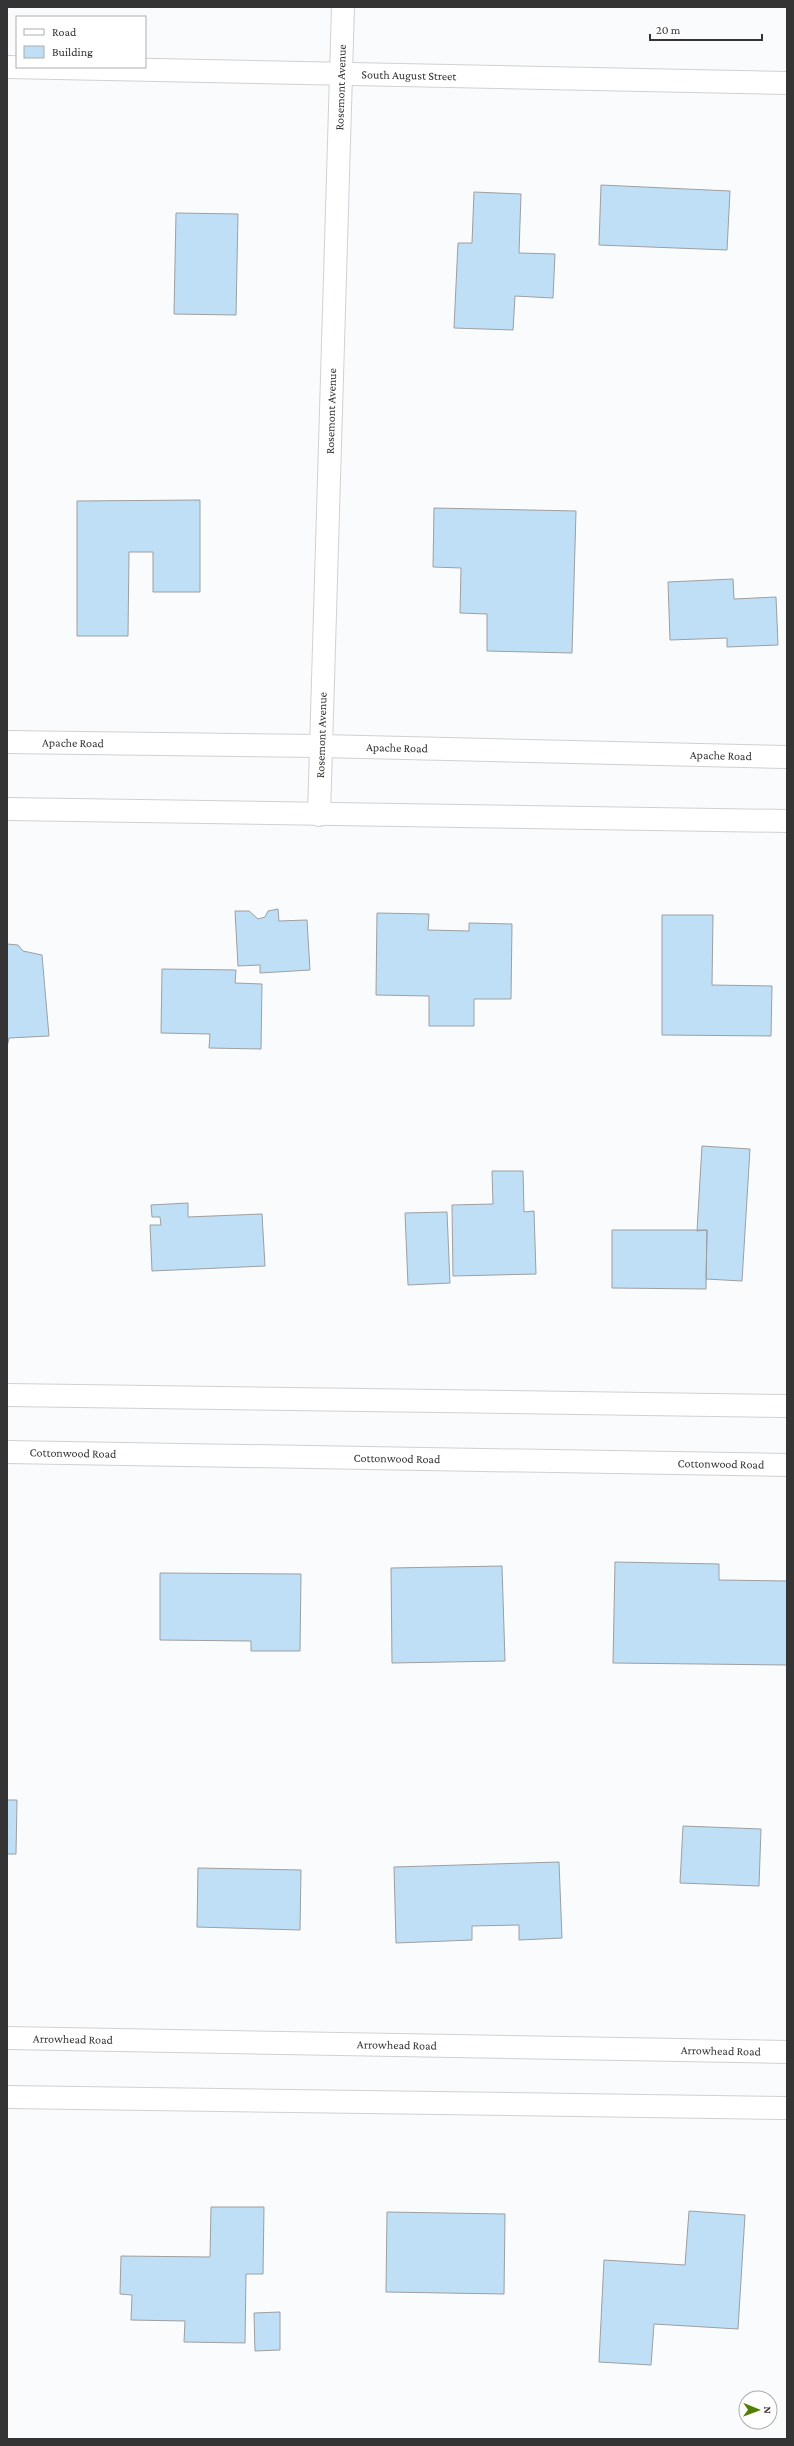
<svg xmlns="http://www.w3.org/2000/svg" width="794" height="2446" viewBox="0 0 794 2446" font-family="'Crimson Pro',serif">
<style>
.building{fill:#bfdff7;stroke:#9e9fa0}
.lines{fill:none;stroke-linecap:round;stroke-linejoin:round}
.minor-casing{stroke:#d0d1d3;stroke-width:24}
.minor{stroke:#fff;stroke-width:22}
.labels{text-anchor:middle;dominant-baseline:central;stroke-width:4;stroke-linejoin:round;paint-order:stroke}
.street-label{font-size:12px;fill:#343435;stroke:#fff}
</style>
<rect width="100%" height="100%" fill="#f9fbfc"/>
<path class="building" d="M 601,185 L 730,191 L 727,250 L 599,245 Z
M 474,192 L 521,194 L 519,253 L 555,254 L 553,298 L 515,296 L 513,330 L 454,328 L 458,243 L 472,243 Z
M 176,213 L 238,214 L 236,315 L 174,314 Z
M 200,500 L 200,592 L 153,592 L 153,552 L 129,552 L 128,636 L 77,636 L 77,501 Z
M 434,508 L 576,511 L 572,653 L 487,651 L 487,614 L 460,613 L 461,568 L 433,567 Z
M 733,579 L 734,599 L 776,597 L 778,645 L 727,647 L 727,638 L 670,640 L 668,582 Z
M 278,909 L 279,921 L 307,920 L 310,970 L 260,973 L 260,965 L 238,966 L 235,911 L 249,911 L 258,919 L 265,917 L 268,911 Z
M 377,913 L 429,914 L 428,930 L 469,931 L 469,923 L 512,924 L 511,999 L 474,999 L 474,1026 L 429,1026 L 429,996 L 376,995 Z
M 662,915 L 713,915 L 712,985 L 772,986 L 771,1036 L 662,1035 Z
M 7,944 L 18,945 L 23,951 L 42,955 L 49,1036 L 9,1038 L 7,1047 Z
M 162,969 L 236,970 L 235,983 L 262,984 L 261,1049 L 209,1048 L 210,1034 L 161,1033 Z
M 702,1146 L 750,1149 L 742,1281 L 706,1279 L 707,1230 L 697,1231 Z
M 492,1171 L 523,1171 L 524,1212 L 534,1211 L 536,1274 L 453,1276 L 452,1205 L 493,1204 Z
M 188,1203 L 188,1217 L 262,1214 L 265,1266 L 152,1271 L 150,1225 L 161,1225 L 160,1217 L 152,1217 L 151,1205 Z
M 447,1212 L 450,1283 L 408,1285 L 405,1213 Z
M 612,1230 L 707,1230 L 706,1289 L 612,1288 Z
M 615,1562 L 719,1564 L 719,1580 L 787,1581 L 787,1665 L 613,1663 Z
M 502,1566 L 505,1661 L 392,1663 L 391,1568 Z
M 160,1573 L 301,1574 L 300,1651 L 251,1651 L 251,1641 L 160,1640 Z
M 7,1800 L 17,1800 L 16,1854 L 7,1854 Z
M 683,1826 L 761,1829 L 759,1886 L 680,1883 Z
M 559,1862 L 562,1938 L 519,1940 L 519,1925 L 472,1926 L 472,1940 L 396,1943 L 394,1867 Z
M 198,1868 L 301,1870 L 300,1930 L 197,1927 Z
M 211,2207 L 264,2207 L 263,2274 L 246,2274 L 245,2343 L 184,2342 L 185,2321 L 131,2320 L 132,2295 L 120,2294 L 121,2256 L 210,2257 Z
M 689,2211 L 745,2215 L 738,2329 L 654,2324 L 651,2365 L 599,2362 L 604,2260 L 685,2265 Z
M 387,2212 L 505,2214 L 504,2294 L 386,2292 Z
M 280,2312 L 280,2350 L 255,2351 L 254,2313 Z"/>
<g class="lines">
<g class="minor-casing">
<g id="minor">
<path id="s1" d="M 7,67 L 787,83"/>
<path id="s2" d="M 7,742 L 321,746 L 787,757"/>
<path d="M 7,809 L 787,821"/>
<path id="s3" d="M 319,815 L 343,7"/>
<path d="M 7,1395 L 787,1406"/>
<path id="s4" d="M 7,1452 L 787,1465"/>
<path id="s5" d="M 7,2038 L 787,2052"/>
<path d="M 7,2097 L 787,2108"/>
</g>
</g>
<use href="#minor" class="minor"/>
</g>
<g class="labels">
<g class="street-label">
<text stroke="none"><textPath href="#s1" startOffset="402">South August Street</textPath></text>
<text stroke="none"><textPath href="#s3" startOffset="728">Rosemont Avenue</textPath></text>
<text stroke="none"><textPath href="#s3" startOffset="404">Rosemont Avenue</textPath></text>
<text stroke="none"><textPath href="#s3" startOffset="80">Rosemont Avenue</textPath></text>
<text stroke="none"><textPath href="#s2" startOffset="66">Apache Road</textPath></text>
<text stroke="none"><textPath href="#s2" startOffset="390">Apache Road</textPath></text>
<text stroke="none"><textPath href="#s2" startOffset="714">Apache Road</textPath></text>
<text stroke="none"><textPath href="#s4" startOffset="66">Cottonwood Road</textPath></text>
<text stroke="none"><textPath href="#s4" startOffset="390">Cottonwood Road</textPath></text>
<text stroke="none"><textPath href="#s4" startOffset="714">Cottonwood Road</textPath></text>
<text stroke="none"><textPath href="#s5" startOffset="66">Arrowhead Road</textPath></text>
<text stroke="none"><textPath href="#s5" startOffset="390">Arrowhead Road</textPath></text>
<text stroke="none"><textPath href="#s5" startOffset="714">Arrowhead Road</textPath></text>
</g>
</g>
<rect width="794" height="2446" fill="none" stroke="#343435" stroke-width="16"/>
<rect x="16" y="16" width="130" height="52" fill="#ffffff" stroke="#aeaeae"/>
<rect x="24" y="29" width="20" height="6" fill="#ffffff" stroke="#aeaeae"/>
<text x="52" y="36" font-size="12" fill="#343435">Road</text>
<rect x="24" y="46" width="20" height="12" fill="#bfdff7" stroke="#aeaeae"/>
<text x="52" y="56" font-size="12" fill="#343435">Building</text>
<g transform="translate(758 2410) rotate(91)"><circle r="19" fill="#ffffff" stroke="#aeaeae"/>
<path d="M0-3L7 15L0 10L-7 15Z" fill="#537f05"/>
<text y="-6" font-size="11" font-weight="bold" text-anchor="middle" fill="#343435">N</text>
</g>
<path d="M650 34v6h112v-6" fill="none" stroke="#343435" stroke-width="2"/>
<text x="656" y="34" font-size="12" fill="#343435" stroke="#ffffff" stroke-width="3" paint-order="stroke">20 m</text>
</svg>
